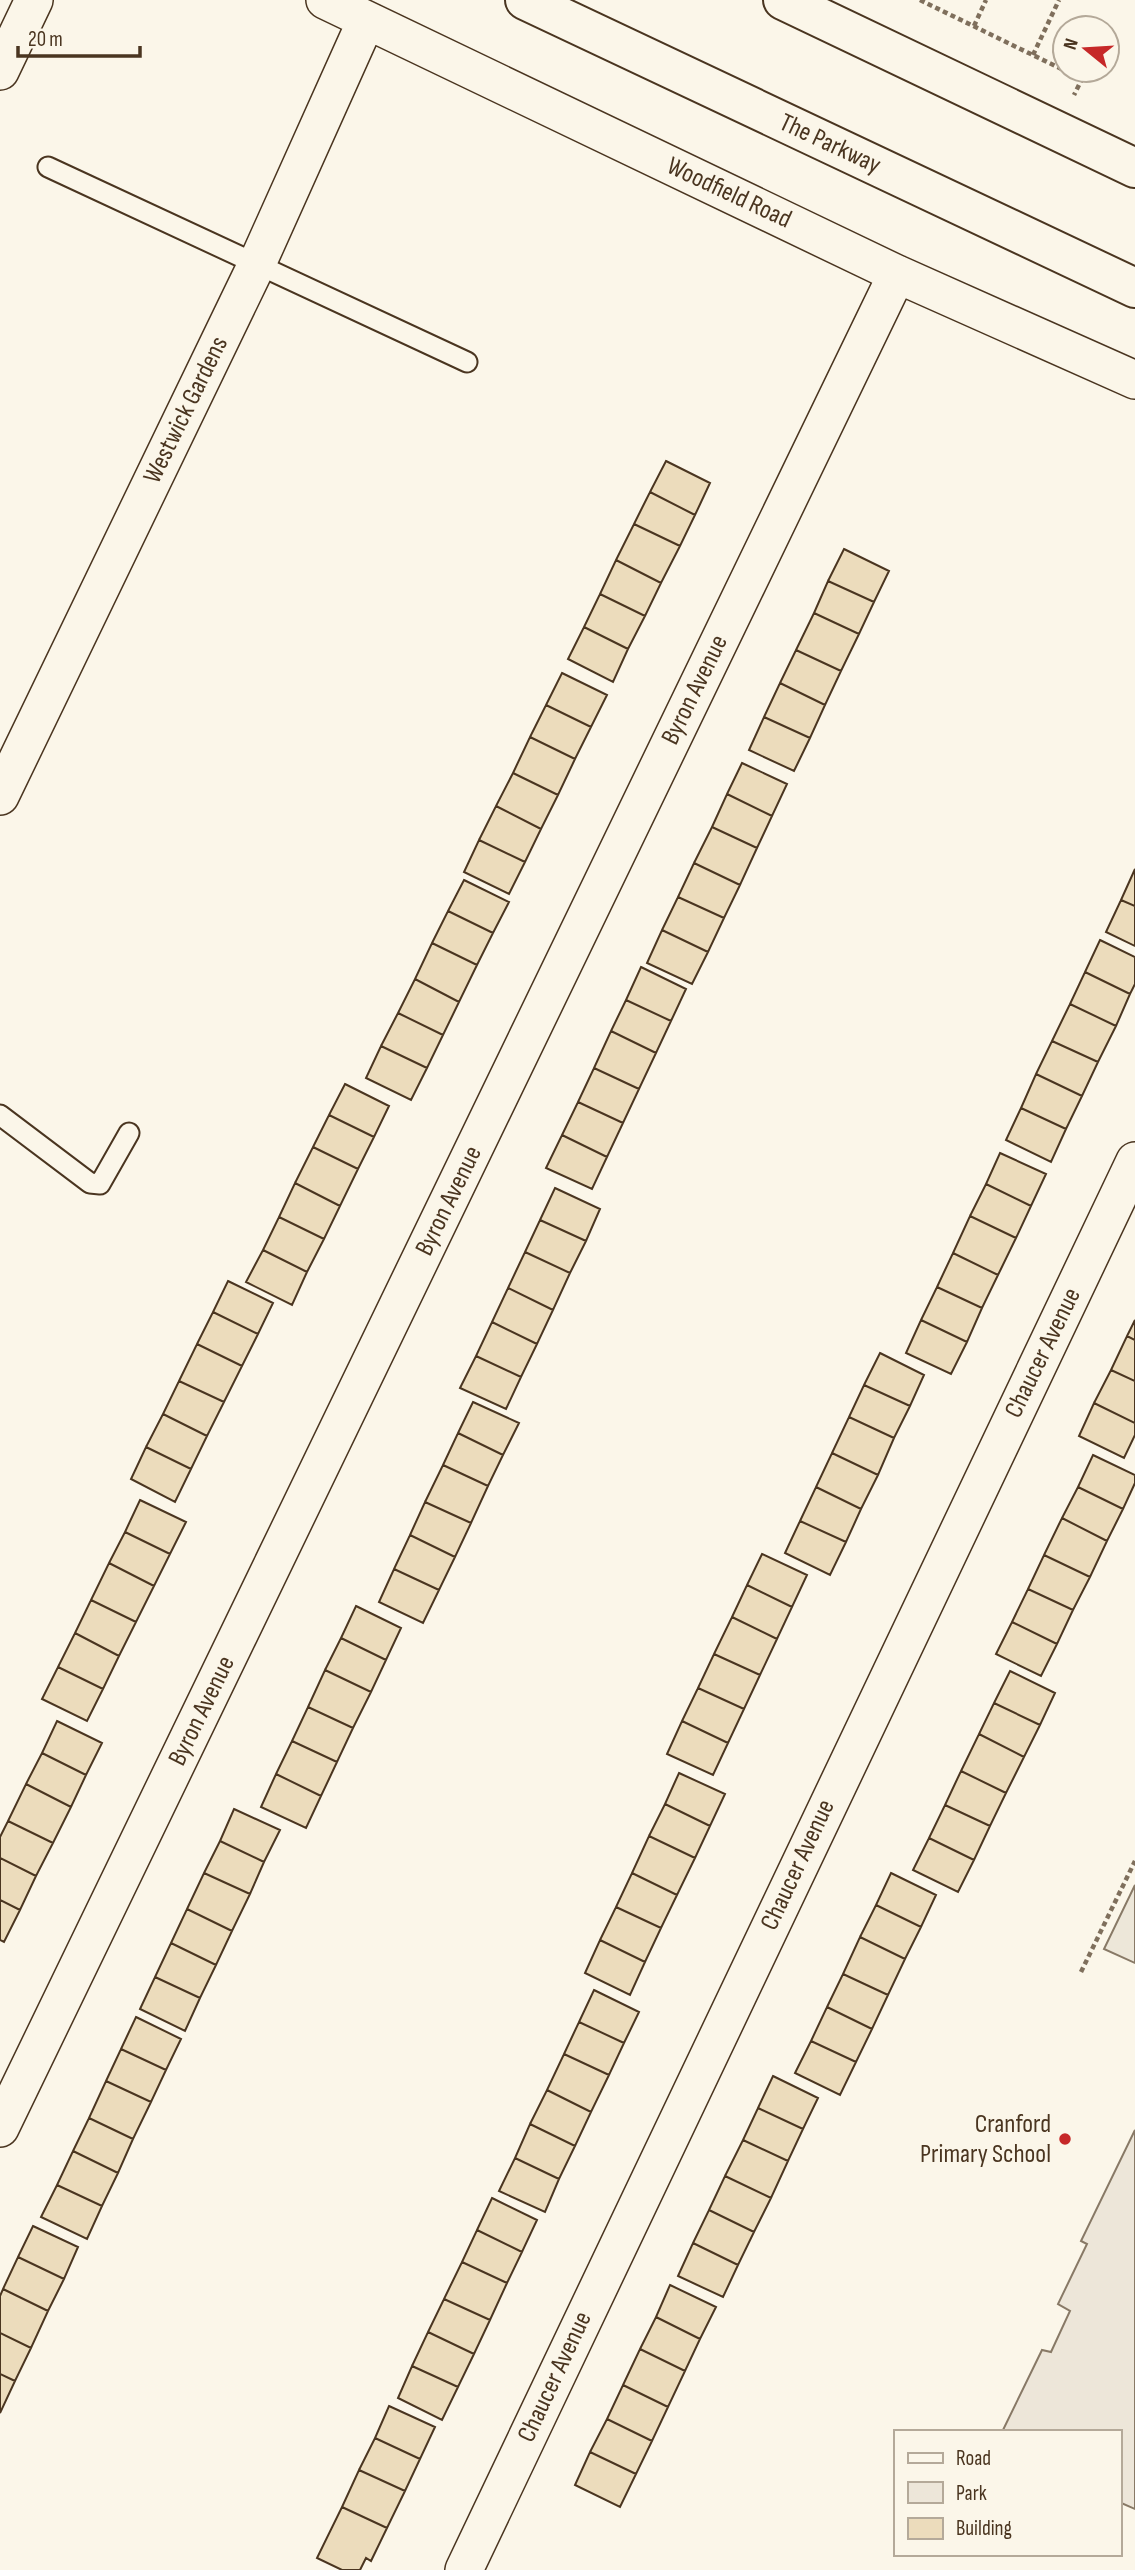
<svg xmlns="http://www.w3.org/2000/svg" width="1135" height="2570" viewBox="0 0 1135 2570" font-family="'Sofia Sans Condensed',sans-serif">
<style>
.green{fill:#ede6d9;stroke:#887966;stroke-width:2}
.parking{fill:#ede7d9;stroke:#887966;stroke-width:2}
.building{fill:#ecdcbc;stroke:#4a3520;stroke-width:2}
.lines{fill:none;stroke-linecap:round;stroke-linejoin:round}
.lane-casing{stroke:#4a3520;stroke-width:23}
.street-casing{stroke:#4a3520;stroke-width:40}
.highway-casing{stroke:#4a3520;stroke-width:42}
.path{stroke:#7f6f5c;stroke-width:4.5;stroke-dasharray:5 3.5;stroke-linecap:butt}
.lane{stroke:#fbf6e9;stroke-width:19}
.street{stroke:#fbf6e9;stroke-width:37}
.highway{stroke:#fbf6e9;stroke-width:38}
.poi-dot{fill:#c62828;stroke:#fbf6e9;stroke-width:2.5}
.labels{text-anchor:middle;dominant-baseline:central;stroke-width:5;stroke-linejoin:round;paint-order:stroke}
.street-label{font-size:26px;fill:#4a3520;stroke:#fbf6e9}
.poi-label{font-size:26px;fill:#4a3520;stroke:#fbf6e9;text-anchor:end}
</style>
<rect width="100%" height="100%" fill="#fbf6e9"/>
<path class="green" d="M 1135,2130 L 1135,2509 L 1119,2502 L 1119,2432 L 1002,2432 L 1042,2350 L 1051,2352 L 1070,2311 L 1058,2304 L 1087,2244 L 1081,2241 Z"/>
<path class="parking" d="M 1135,1885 L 1135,1963 L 1104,1949 Z"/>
<path class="building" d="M 666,461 L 710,483 L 695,515 L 650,492 Z
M 650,492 L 695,515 L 680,546 L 634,524 Z
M 634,524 L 680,546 L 661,583 L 616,560 Z
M 844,549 L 889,571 L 874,602 L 828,581 Z
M 616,560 L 661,583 L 645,616 L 600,594 Z
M 828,581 L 874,602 L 859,634 L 814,613 Z
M 600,594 L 645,616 L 628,649 L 584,627 Z
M 814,613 L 859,634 L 841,671 L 796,650 Z
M 584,627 L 628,649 L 613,682 L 568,659 Z
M 796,650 L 841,671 L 825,705 L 780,683 Z
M 562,673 L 607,695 L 591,727 L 546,705 Z
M 780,683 L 825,705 L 810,738 L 764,717 Z
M 546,705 L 591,727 L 575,759 L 530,737 Z
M 764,717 L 810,738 L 794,771 L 749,750 Z
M 530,737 L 575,759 L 558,795 L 513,773 Z
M 742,763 L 787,784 L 772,816 L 727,794 Z
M 513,773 L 558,795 L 541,829 L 496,806 Z
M 727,794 L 772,816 L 757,848 L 712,827 Z
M 496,806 L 541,829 L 525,862 L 479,840 Z
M 712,827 L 757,848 L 740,885 L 694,863 Z
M 479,840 L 525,862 L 509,894 L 464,872 Z
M 694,863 L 740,885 L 724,918 L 678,897 Z
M 1135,869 L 1135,906 L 1121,900 Z
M 464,880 L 509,902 L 493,933 L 448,911 Z
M 678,897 L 724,918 L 708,952 L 662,930 Z
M 1121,900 L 1135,906 L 1135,946 L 1106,932 Z
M 448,911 L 493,933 L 477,965 L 432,943 Z
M 662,930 L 708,952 L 692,984 L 647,963 Z
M 1100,940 L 1135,957 L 1135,984 L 1130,994 L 1085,972 Z
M 432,943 L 477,965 L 459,1002 L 415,979 Z
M 641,967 L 686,989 L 671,1021 L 626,1000 Z
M 1085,972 L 1130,994 L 1116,1026 L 1070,1004 Z
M 415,979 L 459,1002 L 443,1035 L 398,1013 Z
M 626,1000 L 671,1021 L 656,1053 L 611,1031 Z
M 1070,1004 L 1116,1026 L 1098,1062 L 1052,1041 Z
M 398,1013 L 443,1035 L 427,1068 L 381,1046 Z
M 611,1031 L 656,1053 L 639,1089 L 594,1068 Z
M 1052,1041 L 1098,1062 L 1082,1096 L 1036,1074 Z
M 381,1046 L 427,1068 L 411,1100 L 366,1078 Z
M 594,1068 L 639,1089 L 623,1123 L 578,1102 Z
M 1036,1074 L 1082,1096 L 1066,1129 L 1021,1108 Z
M 345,1084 L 389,1106 L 374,1137 L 329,1115 Z
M 578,1102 L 623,1123 L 607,1157 L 562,1135 Z
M 1021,1108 L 1066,1129 L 1051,1162 L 1006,1140 Z
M 329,1115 L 374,1137 L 358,1169 L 313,1147 Z
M 562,1135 L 607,1157 L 592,1189 L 546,1168 Z
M 313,1147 L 358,1169 L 340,1206 L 295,1183 Z
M 1000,1153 L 1046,1174 L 1031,1206 L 986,1184 Z
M 295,1183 L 340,1206 L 324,1239 L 279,1217 Z
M 986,1184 L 1031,1206 L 1016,1238 L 970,1216 Z
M 555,1188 L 600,1209 L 586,1241 L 540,1220 Z
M 970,1216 L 1016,1238 L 998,1275 L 953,1253 Z
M 279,1217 L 324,1239 L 307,1272 L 263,1250 Z
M 540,1220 L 586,1241 L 570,1273 L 525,1252 Z
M 263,1250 L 307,1272 L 292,1305 L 246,1282 Z
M 525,1252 L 570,1273 L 553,1310 L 508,1288 Z
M 953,1253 L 998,1275 L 982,1308 L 937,1287 Z
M 228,1281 L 273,1303 L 258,1334 L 213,1312 Z
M 937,1287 L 982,1308 L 967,1342 L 921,1320 Z
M 508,1288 L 553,1310 L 537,1344 L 492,1322 Z
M 213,1312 L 258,1334 L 242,1366 L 197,1344 Z
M 921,1320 L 967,1342 L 951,1374 L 906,1353 Z
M 1135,1320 L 1135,1340 L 1127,1336 Z
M 492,1322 L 537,1344 L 521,1377 L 476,1356 Z
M 1127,1336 L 1135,1340 L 1135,1381 L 1111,1370 Z
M 197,1344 L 242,1366 L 224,1402 L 179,1381 Z
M 880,1353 L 924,1375 L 910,1406 L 864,1385 Z
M 476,1356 L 521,1377 L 506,1409 L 460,1388 Z
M 1111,1370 L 1135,1381 L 1135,1423 L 1094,1403 Z
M 179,1381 L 224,1402 L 207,1436 L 163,1414 Z
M 864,1385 L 910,1406 L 894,1438 L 849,1417 Z
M 473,1402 L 519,1423 L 503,1455 L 458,1433 Z
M 1094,1403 L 1135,1423 L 1135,1435 L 1124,1458 L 1079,1436 Z
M 163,1414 L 207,1436 L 191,1469 L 146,1447 Z
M 849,1417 L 894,1438 L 878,1475 L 832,1453 Z
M 458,1433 L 503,1455 L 488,1486 L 443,1465 Z
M 146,1447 L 191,1469 L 175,1502 L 131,1479 Z
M 832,1453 L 878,1475 L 861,1509 L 816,1487 Z
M 1093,1455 L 1135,1475 L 1135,1483 L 1123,1509 L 1078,1487 Z
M 443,1465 L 488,1486 L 471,1523 L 425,1502 Z
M 816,1487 L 861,1509 L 846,1542 L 800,1521 Z
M 1078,1487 L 1123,1509 L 1107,1541 L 1062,1518 Z
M 140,1500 L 186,1522 L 170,1554 L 125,1532 Z
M 425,1502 L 471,1523 L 455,1557 L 410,1535 Z
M 1062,1518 L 1107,1541 L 1090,1577 L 1044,1555 Z
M 800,1521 L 846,1542 L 830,1575 L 785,1553 Z
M 125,1532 L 170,1554 L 154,1586 L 109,1563 Z
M 410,1535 L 455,1557 L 439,1590 L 394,1569 Z
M 762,1554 L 807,1575 L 792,1607 L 747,1585 Z
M 1044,1555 L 1090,1577 L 1073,1610 L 1028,1589 Z
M 109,1563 L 154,1586 L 136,1622 L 91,1600 Z
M 394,1569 L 439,1590 L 423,1623 L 379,1602 Z
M 747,1585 L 792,1607 L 777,1639 L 732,1617 Z
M 1028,1589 L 1073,1610 L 1057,1644 L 1012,1622 Z
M 91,1600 L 136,1622 L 119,1656 L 75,1633 Z
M 356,1606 L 401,1628 L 386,1660 L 341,1638 Z
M 732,1617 L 777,1639 L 760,1675 L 714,1654 Z
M 1012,1622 L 1057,1644 L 1041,1676 L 996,1654 Z
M 75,1633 L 119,1656 L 103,1689 L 58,1667 Z
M 341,1638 L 386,1660 L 371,1692 L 325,1670 Z
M 714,1654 L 760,1675 L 744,1709 L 698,1688 Z
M 58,1667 L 103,1689 L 87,1721 L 42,1699 Z
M 325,1670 L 371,1692 L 353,1728 L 308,1707 Z
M 1010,1671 L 1055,1693 L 1040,1725 L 994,1703 Z
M 698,1688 L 744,1709 L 728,1743 L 682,1721 Z
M 994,1703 L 1040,1725 L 1024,1757 L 979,1734 Z
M 308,1707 L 353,1728 L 337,1762 L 292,1741 Z
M 57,1721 L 102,1743 L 86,1775 L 42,1753 Z
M 682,1721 L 728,1743 L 713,1775 L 667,1754 Z
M 979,1734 L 1024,1757 L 1006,1793 L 961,1771 Z
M 292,1741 L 337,1762 L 321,1796 L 276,1774 Z
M 42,1753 L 86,1775 L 71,1807 L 26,1784 Z
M 961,1771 L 1006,1793 L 990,1826 L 945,1805 Z
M 679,1773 L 725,1794 L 710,1826 L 665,1804 Z
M 276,1774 L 321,1796 L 306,1828 L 261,1807 Z
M 26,1784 L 71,1807 L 53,1843 L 8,1821 Z
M 665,1804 L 710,1826 L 695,1858 L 649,1836 Z
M 945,1805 L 990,1826 L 974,1860 L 929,1838 Z
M 234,1809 L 280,1830 L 264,1862 L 220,1841 Z
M 8,1821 L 53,1843 L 36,1876 L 0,1858 L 0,1837 Z
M 649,1836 L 695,1858 L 677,1895 L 632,1873 Z
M 929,1838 L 974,1860 L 958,1892 L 913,1870 Z
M 220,1841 L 264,1862 L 250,1894 L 204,1873 Z
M 0,1858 L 36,1876 L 20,1910 L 0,1900 Z
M 204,1873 L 250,1894 L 232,1931 L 187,1909 Z
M 632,1873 L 677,1895 L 661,1928 L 616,1907 Z
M 891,1873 L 936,1895 L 921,1927 L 876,1905 Z
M 0,1900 L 20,1910 L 4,1942 L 0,1940 Z
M 876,1905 L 921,1927 L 905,1959 L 860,1937 Z
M 616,1907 L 661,1928 L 645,1962 L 600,1940 Z
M 187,1909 L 232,1931 L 216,1965 L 171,1943 Z
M 860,1937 L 905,1959 L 888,1995 L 843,1974 Z
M 600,1940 L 645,1962 L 630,1995 L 585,1973 Z
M 171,1943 L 216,1965 L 200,1998 L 155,1977 Z
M 843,1974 L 888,1995 L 872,2029 L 827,2007 Z
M 155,1977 L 200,1998 L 185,2031 L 140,2009 Z
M 594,1990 L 639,2012 L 624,2043 L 579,2022 Z
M 827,2007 L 872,2029 L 856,2062 L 811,2041 Z
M 136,2017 L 181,2039 L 166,2070 L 121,2049 Z
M 579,2022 L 624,2043 L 609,2075 L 564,2054 Z
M 811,2041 L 856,2062 L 840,2095 L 795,2073 Z
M 121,2049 L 166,2070 L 151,2102 L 106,2081 Z
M 564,2054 L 609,2075 L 591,2112 L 547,2090 Z
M 773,2076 L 818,2098 L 803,2129 L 758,2108 Z
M 106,2081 L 151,2102 L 133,2139 L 89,2118 Z
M 547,2090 L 591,2112 L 575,2146 L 530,2124 Z
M 758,2108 L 803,2129 L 788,2161 L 743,2140 Z
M 89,2118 L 133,2139 L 118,2173 L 73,2151 Z
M 530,2124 L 575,2146 L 559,2179 L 515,2158 Z
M 743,2140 L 788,2161 L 771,2198 L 725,2176 Z
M 73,2151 L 118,2173 L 102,2206 L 57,2185 Z
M 515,2158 L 559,2179 L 545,2212 L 499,2191 Z
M 725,2176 L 771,2198 L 754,2232 L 709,2210 Z
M 57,2185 L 102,2206 L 87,2239 L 41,2217 Z
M 492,2198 L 537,2220 L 522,2252 L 477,2230 Z
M 709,2210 L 754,2232 L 738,2265 L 693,2243 Z
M 33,2226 L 78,2247 L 64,2279 L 18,2257 Z
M 477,2230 L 522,2252 L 507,2283 L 462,2262 Z
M 693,2243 L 738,2265 L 723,2297 L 678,2276 Z
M 18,2257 L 64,2279 L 48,2311 L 3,2289 Z
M 462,2262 L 507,2283 L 490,2320 L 444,2299 Z
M 670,2285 L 716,2307 L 700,2339 L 656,2317 Z
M 3,2289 L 48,2311 L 31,2348 L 0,2333 L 0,2296 Z
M 444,2299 L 490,2320 L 474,2354 L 428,2332 Z
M 656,2317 L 700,2339 L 685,2371 L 640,2349 Z
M 428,2332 L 474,2354 L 458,2387 L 412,2366 Z
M 0,2333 L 31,2348 L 15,2381 L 0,2374 Z
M 640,2349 L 685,2371 L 668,2407 L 623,2385 Z
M 412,2366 L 458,2387 L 442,2420 L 398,2398 Z
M 0,2374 L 15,2381 L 0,2413 Z
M 623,2385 L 668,2407 L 652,2441 L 607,2419 Z
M 389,2406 L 435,2427 L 420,2459 L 375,2438 Z
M 607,2419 L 652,2441 L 636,2474 L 590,2452 Z
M 375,2438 L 420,2459 L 405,2491 L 359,2470 Z
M 590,2452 L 636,2474 L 620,2507 L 575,2485 Z
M 359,2470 L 405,2491 L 387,2528 L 342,2507 Z
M 342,2507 L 387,2528 L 371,2561 L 366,2558 L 360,2570 L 342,2570 L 317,2558 Z"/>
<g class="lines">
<g class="lane-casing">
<path id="lane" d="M 48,167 L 467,362
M 0,1115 L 90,1183 L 100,1184 L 129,1133"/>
</g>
<g class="street-casing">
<path id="street" d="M 325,0 L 897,274 L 1135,380
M 0,71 L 34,0
M 0,796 L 256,266 L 366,21
M 0,2128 L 897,274
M 464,2570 L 1135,1161"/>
</g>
<g class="highway-casing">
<path id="highway" d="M 525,0 L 1135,288
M 783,0 L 1135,168"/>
</g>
<path class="path" d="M 920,0 L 1082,79 L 1074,95
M 974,26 L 986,0
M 1033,55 L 1059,0
M 1081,1972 L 1135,1861"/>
<use href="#lane" class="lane"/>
<use href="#street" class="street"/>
<use href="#highway" class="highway"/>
</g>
<circle class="poi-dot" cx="1065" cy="2139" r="7"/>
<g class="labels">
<g class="street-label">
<text transform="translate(830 144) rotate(25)">The Parkway</text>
<text transform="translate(729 193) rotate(25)">Woodfield Road</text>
<text transform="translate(186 410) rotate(-64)">Westwick Gardens</text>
<text transform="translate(695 690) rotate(-64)">Byron Avenue</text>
<text transform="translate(449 1201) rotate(-64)">Byron Avenue</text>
<text transform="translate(1043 1353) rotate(-64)">Chaucer Avenue</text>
<text transform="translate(202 1711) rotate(-64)">Byron Avenue</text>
<text transform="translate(798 1865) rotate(-65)">Chaucer Avenue</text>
<text transform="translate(555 2377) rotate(-65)">Chaucer Avenue</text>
</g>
<g class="poi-label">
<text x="1051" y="2124">Cranford<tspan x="1051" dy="30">Primary School</tspan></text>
</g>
</g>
<rect x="894" y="2430" width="228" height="126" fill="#fbf6e9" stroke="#b4a999" stroke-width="2"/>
<rect x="908" y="2453" width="35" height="10" fill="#fbf6e9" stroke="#b4a999" stroke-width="2"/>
<text x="956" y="2465" font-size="21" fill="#4a3520">Road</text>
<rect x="908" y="2482" width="35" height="21" fill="#ede6d9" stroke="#b4a999" stroke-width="2"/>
<text x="956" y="2500" font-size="21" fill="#4a3520">Park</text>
<rect x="908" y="2518" width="35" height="21" fill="#ecdcbc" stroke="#b4a999" stroke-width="2"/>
<text x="956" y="2535" font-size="21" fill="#4a3520">Building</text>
<g transform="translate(1086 49) rotate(288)"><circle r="33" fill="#fbf6e9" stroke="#b4a999" stroke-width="2"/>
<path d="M0-5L12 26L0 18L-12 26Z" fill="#c62828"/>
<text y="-10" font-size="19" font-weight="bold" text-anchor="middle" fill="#4a3520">N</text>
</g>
<path d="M18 46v10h122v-10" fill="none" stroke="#4a3520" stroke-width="3.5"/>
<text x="28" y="46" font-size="21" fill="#4a3520" stroke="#fbf6e9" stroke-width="5" paint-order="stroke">20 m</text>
</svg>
